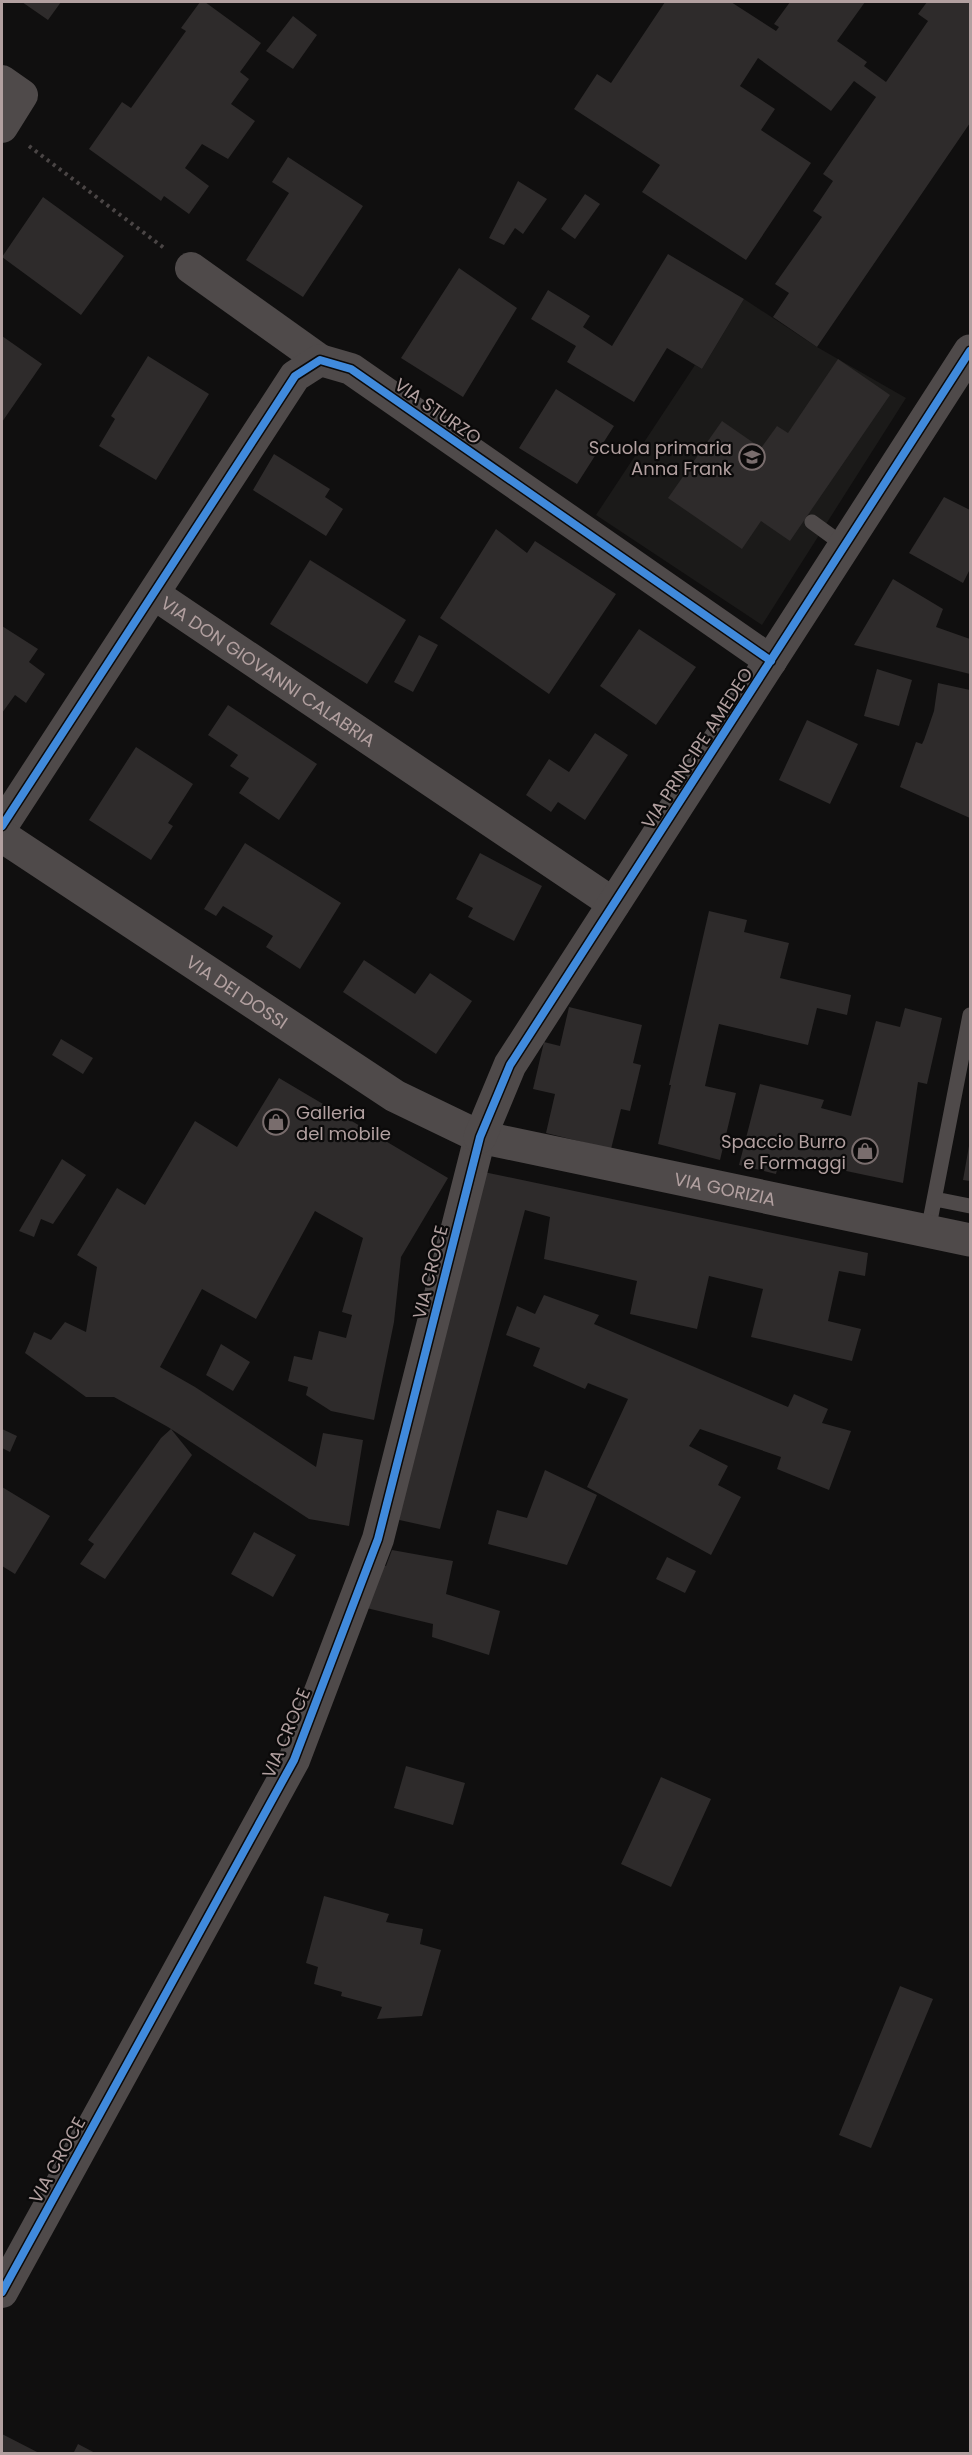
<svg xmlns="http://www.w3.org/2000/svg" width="972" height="2455" viewBox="0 0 972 2455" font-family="Poppins,sans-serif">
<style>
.built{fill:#1b1a19}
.building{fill:#2e2b2b}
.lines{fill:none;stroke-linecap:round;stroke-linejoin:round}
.path{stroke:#4a4545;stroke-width:4;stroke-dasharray:3 4.5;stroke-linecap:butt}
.service{stroke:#4f4a4a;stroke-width:15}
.minor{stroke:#4f4a4a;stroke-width:32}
.tertiary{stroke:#4f4a4a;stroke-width:33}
.cycleway-casing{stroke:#0b0a0a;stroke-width:11}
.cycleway{stroke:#408adc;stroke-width:8}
.labels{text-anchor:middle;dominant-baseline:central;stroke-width:4.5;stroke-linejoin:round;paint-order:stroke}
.street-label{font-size:18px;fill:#b2a0a0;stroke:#0b0a0a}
.poi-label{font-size:18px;fill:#b2a0a0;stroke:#0b0a0a;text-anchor:end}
</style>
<rect width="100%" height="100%" fill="#100f0f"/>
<path class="built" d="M 744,299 L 817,347 L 906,398 L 762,625 L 596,515 L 695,365 L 702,369 Z"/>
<path class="building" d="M 22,2 L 61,2 L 48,20 Z
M 200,2 L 205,2 L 261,43 L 240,72 L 249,79 L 231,104 L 255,121 L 228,159 L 202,144 L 185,168 L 209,186 L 189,214 L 164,196 L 161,201 L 89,149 L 122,102 L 131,108 L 186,31 L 181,28 Z
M 665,2 L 731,2 L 776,31 L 779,27 L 774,24 L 790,2 L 865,2 L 837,41 L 867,62 L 864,66 L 886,82 L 928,21 L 918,14 L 927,2 L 970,2 L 970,123 L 817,347 L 773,317 L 789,293 L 775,284 L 822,217 L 813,211 L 833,181 L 823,174 L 876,97 L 854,81 L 831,111 L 758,58 L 740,86 L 775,109 L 761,130 L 811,163 L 746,260 L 642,192 L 660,165 L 574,109 L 597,74 L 611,83 Z
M 293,16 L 317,35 L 293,69 L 266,51 Z
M 288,157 L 363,206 L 303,297 L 246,260 L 289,193 L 272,182 Z
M 518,181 L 547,199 L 523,234 L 515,228 L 504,245 L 489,238 Z
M 585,194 L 600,204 L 575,239 L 561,229 Z
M 43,197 L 124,256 L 81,315 L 2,257 Z
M 668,254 L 744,299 L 702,369 L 667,348 L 634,402 L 567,362 L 576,346 L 531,319 L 548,290 L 590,316 L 583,327 L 612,346 Z
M 459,268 L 517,308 L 463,397 L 401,358 Z
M 2,336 L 42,364 L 2,422 Z
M 148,356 L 209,394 L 156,480 L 99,446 L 115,419 L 111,416 Z
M 838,359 L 890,395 L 790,541 L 761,521 L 742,549 L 668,498 L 722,421 L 761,448 L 777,426 L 788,433 Z
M 556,389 L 614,426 L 577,484 L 519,448 Z
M 274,454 L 330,489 L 325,497 L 343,509 L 326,536 L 253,490 Z
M 944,497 L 970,510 L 970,569 L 963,583 L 909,553 Z
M 496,529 L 527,553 L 535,541 L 616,594 L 549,694 L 440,618 Z
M 310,560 L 406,620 L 367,684 L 270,624 Z
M 893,579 L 943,609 L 936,627 L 970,639 L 970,674 L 854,645 Z
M 2,626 L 38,649 L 29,662 L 45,674 L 26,703 L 15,695 L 2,713 Z
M 639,629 L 696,667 L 656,725 L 600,686 Z
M 419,635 L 438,645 L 413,692 L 394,682 Z
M 877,669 L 912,680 L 899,726 L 864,716 Z
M 938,683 L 970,690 L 970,818 L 900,787 L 916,742 L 922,744 L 924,740 L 934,711 Z
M 228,705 L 317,764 L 279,820 L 239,793 L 249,778 L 230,766 L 238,755 L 208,735 Z
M 807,720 L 858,744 L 830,804 L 779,780 Z
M 595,733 L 628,755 L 585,820 L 558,802 L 551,812 L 526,795 L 549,759 L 569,772 Z
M 136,747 L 193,784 L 168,823 L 173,826 L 151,860 L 89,820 Z
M 245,843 L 341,903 L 300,969 L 266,947 L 273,936 L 223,906 L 216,916 L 204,909 Z
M 480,853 L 542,886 L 514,941 L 468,917 L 473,908 L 456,899 Z
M 709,911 L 747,920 L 744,932 L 789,943 L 780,978 L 851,995 L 847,1015 L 817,1008 L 808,1045 L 719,1024 L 705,1086 L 736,1093 L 720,1160 L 658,1144 L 671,1085 L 669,1085 Z
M 364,960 L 415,994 L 430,973 L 472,1001 L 436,1054 L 343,992 Z
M 569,1007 L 642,1025 L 633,1063 L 641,1065 L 630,1111 L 621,1109 L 611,1149 L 546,1133 L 555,1094 L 533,1089 L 544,1042 L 560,1046 Z
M 905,1008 L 942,1018 L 927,1084 L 918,1082 L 903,1183 L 780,1157 L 776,1174 L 739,1165 L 760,1084 L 824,1100 L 821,1108 L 851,1116 L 876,1021 L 900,1027 Z
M 61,1039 L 93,1058 L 83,1074 L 52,1055 Z
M 279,1078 L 448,1178 L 401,1257 L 394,1322 L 374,1420 L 331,1411 L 306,1395 L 308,1387 L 288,1381 L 294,1356 L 312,1360 L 319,1331 L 346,1338 L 352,1315 L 342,1312 L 363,1238 L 315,1211 L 256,1319 L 202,1289 L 160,1367 L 195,1387 L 316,1467 L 323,1433 L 363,1440 L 349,1526 L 309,1519 L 168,1427 L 114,1397 L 86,1397 L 25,1353 L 34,1332 L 51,1340 L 65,1322 L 86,1332 L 97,1267 L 77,1255 L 117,1188 L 145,1205 L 195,1121 L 237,1147 Z
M 969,1146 L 970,1146 L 970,1181 L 963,1180 Z
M 62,1159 L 86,1175 L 53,1224 L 41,1219 L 34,1237 L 19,1231 Z
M 479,1171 L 868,1253 L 865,1276 L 839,1271 L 828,1321 L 861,1329 L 852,1361 L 751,1337 L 763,1289 L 709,1276 L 697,1329 L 630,1314 L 637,1281 L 544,1259 L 550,1217 L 525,1210 L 440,1529 L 386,1517 Z
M 544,1295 L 599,1315 L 594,1324 L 788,1407 L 794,1394 L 828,1409 L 822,1423 L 851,1431 L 829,1490 L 777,1469 L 781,1457 L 700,1429 L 689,1446 L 728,1466 L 718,1485 L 741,1497 L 711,1555 L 587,1487 L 628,1399 L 588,1383 L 585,1389 L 533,1366 L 540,1348 L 506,1335 L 517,1306 L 535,1314 Z
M 221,1344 L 250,1362 L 233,1391 L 206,1375 Z
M 2,1429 L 17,1436 L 10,1452 L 2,1448 Z
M 171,1429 L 192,1455 L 105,1579 L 80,1564 L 94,1544 L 88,1540 L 161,1438 Z
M 545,1470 L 597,1495 L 567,1565 L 488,1544 L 497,1510 L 527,1518 Z
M 2,1487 L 50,1516 L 15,1574 L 2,1566 Z
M 254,1532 L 296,1555 L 273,1597 L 231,1574 Z
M 392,1550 L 453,1561 L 446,1594 L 500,1611 L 489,1655 L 432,1637 L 433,1624 L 354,1605 L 371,1562 L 386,1566 Z
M 667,1557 L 696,1571 L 685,1593 L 656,1579 Z
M 406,1766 L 465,1783 L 453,1825 L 394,1808 Z
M 661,1777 L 711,1799 L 671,1887 L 621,1864 Z
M 324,1896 L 389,1914 L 386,1922 L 423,1929 L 420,1944 L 441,1950 L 422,2016 L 377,2019 L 382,2007 L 341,1996 L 342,1992 L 314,1984 L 318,1967 L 306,1963 Z
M 900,1986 L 933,1999 L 871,2148 L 839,2135 Z
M 2,2434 L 41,2454 L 2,2454 Z
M 78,2444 L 97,2454 L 73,2454 Z"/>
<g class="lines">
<path class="path" d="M 29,146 L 164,248"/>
<path class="service" d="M 812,522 L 845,546
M 935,1199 L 970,1206
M 928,1231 L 970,1015"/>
<g class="minor">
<path d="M 2,81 L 22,95 L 2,127"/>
<path d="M 191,268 L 320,360"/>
<path id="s1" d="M 154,594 L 614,904"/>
<path d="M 2,826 L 295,376 L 320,360 L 351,369 L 771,661"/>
<path d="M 2,2292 L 294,1760 L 378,1539 L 480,1137"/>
</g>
<g class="tertiary">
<path id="s2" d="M 2,836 L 395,1096 L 480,1137 L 970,1240"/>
<path d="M 480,1137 L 510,1065 L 970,351"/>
</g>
<g class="cycleway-casing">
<path id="cycleway" d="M 2,826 L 295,376 L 320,360 L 351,369 L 771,661
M 2,2292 L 294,1760 L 378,1539 L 480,1137 L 510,1065 L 970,351"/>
</g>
<use href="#cycleway" class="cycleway"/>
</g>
<defs>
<g id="school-ring" transform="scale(1.35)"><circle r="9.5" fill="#0b0a0a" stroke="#796d6d" stroke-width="1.5"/><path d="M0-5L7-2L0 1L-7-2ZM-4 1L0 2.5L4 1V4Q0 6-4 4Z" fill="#796d6d"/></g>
<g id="shop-ring" transform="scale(1.35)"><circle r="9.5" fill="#0b0a0a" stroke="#796d6d" stroke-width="1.5"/><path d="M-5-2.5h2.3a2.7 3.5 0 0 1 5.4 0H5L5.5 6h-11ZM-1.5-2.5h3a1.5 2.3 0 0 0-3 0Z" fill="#796d6d"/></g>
</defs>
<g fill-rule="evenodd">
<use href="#school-ring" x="752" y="457"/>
<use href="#shop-ring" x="276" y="1122"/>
<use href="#shop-ring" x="865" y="1151"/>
</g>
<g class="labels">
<g class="street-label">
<text transform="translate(438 411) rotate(35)">VIA STURZO</text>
<text stroke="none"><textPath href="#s1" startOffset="138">VIA DON GIOVANNI CALABRIA</textPath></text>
<text transform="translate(697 748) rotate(-57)">VIA PRINCIPE AMEDEO</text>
<text stroke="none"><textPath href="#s2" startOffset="282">VIA DEI DOSSI</textPath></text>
<text stroke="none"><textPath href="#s2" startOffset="816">VIA GORIZIA</textPath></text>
<text transform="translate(430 1272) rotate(-76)">VIA CROCE</text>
<text transform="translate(286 1733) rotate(-67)">VIA CROCE</text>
<text transform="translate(57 2160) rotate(-61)">VIA CROCE</text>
</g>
<g class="poi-label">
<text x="732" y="447">Scuola primaria<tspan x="732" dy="21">Anna Frank</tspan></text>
<text x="296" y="1112" text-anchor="start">Galleria<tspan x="296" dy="21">del mobile</tspan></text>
<text x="846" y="1141">Spaccio Burro<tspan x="846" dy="21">e Formaggi</tspan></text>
</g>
</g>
<rect width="972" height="2455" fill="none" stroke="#b2a0a0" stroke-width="6"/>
</svg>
